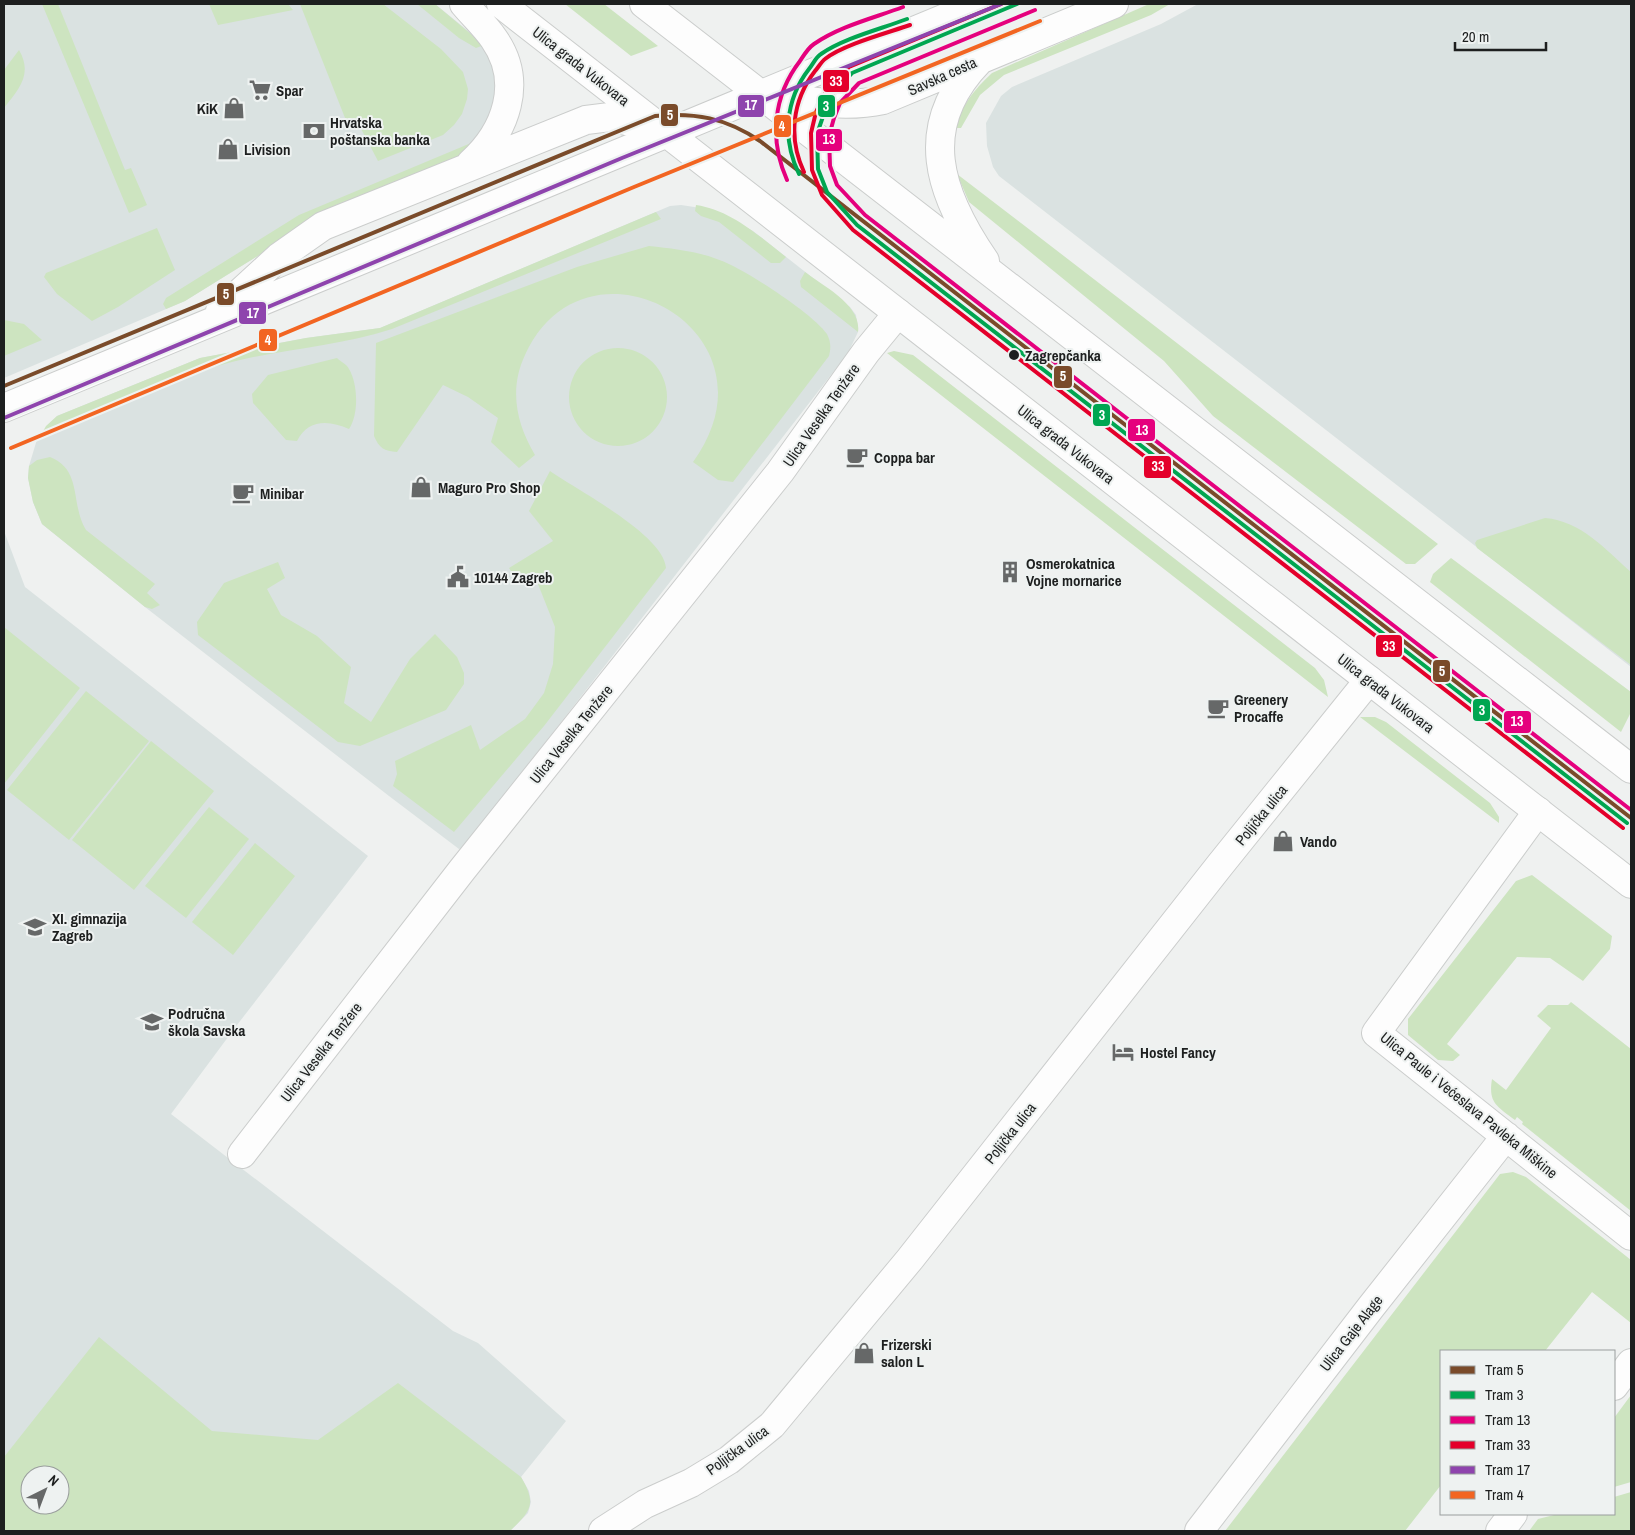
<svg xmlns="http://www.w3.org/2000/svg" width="1635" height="1535" viewBox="0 0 1635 1535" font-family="'Archivo Narrow',sans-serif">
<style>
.built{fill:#dae2e1;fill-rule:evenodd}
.green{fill:#cde4c0;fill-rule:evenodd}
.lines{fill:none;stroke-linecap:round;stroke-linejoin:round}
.minor-casing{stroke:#cbcdcc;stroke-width:30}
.major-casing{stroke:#cbcdcc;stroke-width:30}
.minor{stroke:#fdfdfd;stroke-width:28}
.major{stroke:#fdfdfd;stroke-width:28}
.tram-1-casing{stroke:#eef2f1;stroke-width:8}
.tram-2-casing{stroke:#eef2f1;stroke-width:8}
.tram-3-casing{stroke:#eef2f1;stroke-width:8}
.tram-4-casing{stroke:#eef2f1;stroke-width:8}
.tram-5-casing{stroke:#eef2f1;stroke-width:8}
.tram-6-casing{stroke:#eef2f1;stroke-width:8}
.tram-1{stroke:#7a4b2a;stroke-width:4}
.tram-2{stroke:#00a651;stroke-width:4}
.tram-3{stroke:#e5007d;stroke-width:4}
.tram-4{stroke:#e4002b;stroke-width:4}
.tram-5{stroke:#8e44ad;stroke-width:4}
.tram-6{stroke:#f26522;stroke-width:4}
.stop-dot{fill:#1d1f1f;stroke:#eef2f1;stroke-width:2}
.labels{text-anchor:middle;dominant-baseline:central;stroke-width:4;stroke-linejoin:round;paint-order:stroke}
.street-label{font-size:15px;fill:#1d1f1f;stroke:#eef2f1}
.poi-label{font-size:15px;font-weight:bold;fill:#1d1f1f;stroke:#eef2f1;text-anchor:start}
.stop-label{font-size:15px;font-weight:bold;fill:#1d1f1f;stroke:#eef2f1;text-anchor:start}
.line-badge{stroke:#eef2f1;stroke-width:2}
.badge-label{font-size:14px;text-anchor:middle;font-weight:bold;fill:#fff}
</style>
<rect width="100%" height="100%" fill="#eff1f0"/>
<path class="built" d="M 4,4 L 435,4 L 477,38 L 493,58 L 499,90 L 483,138 L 290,236 L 185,301 L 4,378 Z
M 1198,4 L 1631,4 L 1631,667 L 999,176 L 993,167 L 987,146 L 986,123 L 1001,96 L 1012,87 L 1161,24 Z
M 681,205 L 714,210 L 753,231 L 850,307 L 856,315 L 858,332 L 848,353 L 464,847 L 459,849 L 389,796 L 145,607 L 42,524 L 33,502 L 28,478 L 29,466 L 38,436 L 57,416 L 200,358 L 306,338 L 380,328 L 670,206 Z
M 4,531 L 25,587 L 368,856 L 237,1025 L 171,1114 L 453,1331 L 478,1343 L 566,1421 L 521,1477 L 529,1491 L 531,1502 L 528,1513 L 510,1531 L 4,1531 ZM 30,1475 L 60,1475 L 60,1505 L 30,1505 Z"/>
<path class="green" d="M 42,4 L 58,4 L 125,170 L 131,168 L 147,205 L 129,213 Z
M 209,4 L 288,4 L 293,10 L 218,25 Z
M 300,4 L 383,4 L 441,49 L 463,72 L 468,89 L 467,99 L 462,114 L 454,125 L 443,135 L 378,161 L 359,125 L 349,128 Z
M 417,4 L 435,4 L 484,45 L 476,48 L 459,38 Z
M 565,4 L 604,4 L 658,46 L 631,56 Z
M 1149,4 L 1170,4 L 1151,15 L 1004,75 L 980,95 L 961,128 L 954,128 C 964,103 972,92 992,73 Z
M 19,50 C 33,74 19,89 4,108 L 4,70 Z
M 483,138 L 468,154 L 290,236 L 185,301 L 166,309 L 163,304 L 166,298 L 299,215 Z
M 957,174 L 1021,223 L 1438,544 L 1415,564 L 1406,564 L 1213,416 L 1164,361 L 969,202 Z
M 696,205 C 731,210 759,236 786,257 L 780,263 L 771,263 L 719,222 L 701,216 L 695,211 Z
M 656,212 L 661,219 L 392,329 C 334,348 272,349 214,367 L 40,437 L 46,426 L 57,416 L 200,358 L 306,338 L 380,328 Z
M 157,228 L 175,270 L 118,307 L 92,321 L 57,294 L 44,277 L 46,273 Z
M 649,246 C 677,249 705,252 731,265 C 754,276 813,314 827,334 C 831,342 831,348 829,356 L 733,482 L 718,480 L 693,462 C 788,331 586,221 525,355 C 509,389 516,423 535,455 L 519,468 L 491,442 L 498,418 L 468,397 L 443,385 L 397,452 C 384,451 379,448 374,436 L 376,343 L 577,267 Z
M 805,272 C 823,286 862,305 858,332 L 801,287 L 800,281 Z
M 4,320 L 24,324 L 42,340 L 4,356 Z
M569 397a49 49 0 1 1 98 0a49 49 0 1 1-98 0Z
M 894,351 L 913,355 L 1315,668 L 1324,680 L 1328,697 L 887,353 Z
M 337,358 C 341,362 347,364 349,369 C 358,384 359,414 349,429 C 329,420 308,419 297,441 L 286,440 L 253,403 L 252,394 L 268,375 Z
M 50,457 C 83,470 70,504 86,530 L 155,584 L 147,593 L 160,605 L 152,609 L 145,607 L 42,524 L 33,502 L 28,478 L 29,466 L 37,460 Z
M 550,471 C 577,490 664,535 666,568 L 544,726 L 454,832 L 393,786 L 397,774 L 395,761 L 471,725 L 480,750 L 525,719 L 544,693 L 553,664 L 555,627 L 534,574 L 519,583 L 509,568 L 553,541 L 529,511 Z
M 1545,518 C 1581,521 1605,549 1631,572 L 1631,665 L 1477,548 L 1475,543 L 1477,540 Z
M 1451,558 L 1631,692 L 1631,712 L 1621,732 L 1430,582 L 1433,574 Z
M 278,562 L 285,578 L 267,589 L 281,615 L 317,636 L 351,667 L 344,703 L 371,722 L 410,659 L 435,634 L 457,657 L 464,673 L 464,684 L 446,710 L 360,746 L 338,742 L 198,635 L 197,622 L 224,583 Z
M 4,627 L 80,688 L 4,784 Z
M 86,691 L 149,741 L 69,840 L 7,790 Z
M 1360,717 L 1375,717 L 1386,722 L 1490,803 L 1499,817 L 1499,823 Z
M 151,741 L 214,791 L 134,890 L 72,840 Z
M 209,807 L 249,839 L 186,918 L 145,886 Z
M 255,843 L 295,876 L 233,955 L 192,922 Z
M 1532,875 L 1612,936 L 1610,949 L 1583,981 L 1550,958 L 1517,957 L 1447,1044 L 1460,1055 L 1453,1061 L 1438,1060 L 1408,1035 L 1408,1019 L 1516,881 Z
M 1571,1002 L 1631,1049 L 1631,1211 L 1522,1124 L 1523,1122 L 1517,1117 L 1515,1120 C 1497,1106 1488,1103 1492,1079 L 1506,1090 L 1551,1028 L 1537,1016 L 1548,1005 L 1568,1005 Z
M 1513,1172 L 1526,1177 L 1631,1260 L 1631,1323 L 1592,1292 L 1545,1351 L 1441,1351 L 1441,1485 L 1405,1531 L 1225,1531 L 1500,1174 Z
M 99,1337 L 212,1431 L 318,1440 L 398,1383 L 521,1477 C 537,1504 531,1511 510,1531 L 4,1531 L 4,1457 ZM 30,1475 L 60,1475 L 60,1505 L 30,1505 Z
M 1631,1395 L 1631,1482 L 1614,1487 L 1614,1418 Z
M 1631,1492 L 1631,1531 L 1529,1531 L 1538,1519 L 1558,1514 L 1614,1514 L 1614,1497 Z"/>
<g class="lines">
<g class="minor-casing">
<path id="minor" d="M 1538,811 L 1376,1033 L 1631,1236
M 242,1154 L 462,870 L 780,472 L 866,352 L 898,313
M 1614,1386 L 1631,1363
M 603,1531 L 645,1504 L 691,1483 L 729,1460 L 772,1425 L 910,1259 L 1220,865 L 1369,680
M 1199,1531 L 1371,1307 L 1506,1136
M 1500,1531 L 1513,1514"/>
</g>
<g class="major-casing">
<path id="major" d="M 464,4 C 474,16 486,27 494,39 C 524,82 506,131 471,163
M 501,4 L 1631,884
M 644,4 L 1631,769
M 979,61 C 915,127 939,194 985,261
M 762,94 C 803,100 842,109 883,100 L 1114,4
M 220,311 L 279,257 L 323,226 L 586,120 L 610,117 L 654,128
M 4,408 L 979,4"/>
</g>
<use href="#minor" class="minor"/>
<use href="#major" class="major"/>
<g class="tram-1-casing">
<path id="tram-1" d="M 4,386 L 655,116 C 695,112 726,118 760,141 L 1631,818"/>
</g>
<g class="tram-2-casing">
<path id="tram-2" d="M 1017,4 L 852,73 L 830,96 L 817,134 L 818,169 L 827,192 L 857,225 L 1627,823
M 799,174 C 782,139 785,100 809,69 C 813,64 816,57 821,54 C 844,38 881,29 907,19"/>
</g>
<g class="tram-3-casing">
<path id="tram-3" d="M 1035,10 L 859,83 L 840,103 L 834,118 L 829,136 L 830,166 L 837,185 L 865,215 L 1631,810
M 787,180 C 769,140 773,96 800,61 C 804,55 808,48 814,44 C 840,26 874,18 903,7"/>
</g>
<g class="tram-4-casing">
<path id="tram-4" d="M 1001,4 L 849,67 L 825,93 L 816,112 L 811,133 L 812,170 L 822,195 L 853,230 L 1623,828
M 804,172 C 788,138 792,101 815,71 C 818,68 821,62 825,59 C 842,45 887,33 910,25"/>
</g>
<g class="tram-5-casing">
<path id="tram-5" d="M 4,418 L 622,158 L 1001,4"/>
</g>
<g class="tram-6-casing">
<path id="tram-6" d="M 11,448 L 634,187 L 1040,21"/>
</g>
<use href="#tram-1" class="tram-1"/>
<use href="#tram-2" class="tram-2"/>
<use href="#tram-3" class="tram-3"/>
<use href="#tram-4" class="tram-4"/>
<use href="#tram-5" class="tram-5"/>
<use href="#tram-6" class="tram-6"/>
</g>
<defs>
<g id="supermarket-bare" transform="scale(1.725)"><path d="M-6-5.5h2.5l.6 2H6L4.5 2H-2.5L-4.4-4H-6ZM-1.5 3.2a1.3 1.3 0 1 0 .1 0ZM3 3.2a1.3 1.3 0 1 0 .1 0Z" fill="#666868" stroke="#eef2f1" stroke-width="2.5" paint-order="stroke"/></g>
<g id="shop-bare" transform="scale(1.725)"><path d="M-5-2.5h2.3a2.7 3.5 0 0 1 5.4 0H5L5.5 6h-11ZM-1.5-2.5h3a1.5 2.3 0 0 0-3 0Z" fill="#666868" stroke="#eef2f1" stroke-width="2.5" paint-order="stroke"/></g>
<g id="bank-bare" transform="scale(1.725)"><path d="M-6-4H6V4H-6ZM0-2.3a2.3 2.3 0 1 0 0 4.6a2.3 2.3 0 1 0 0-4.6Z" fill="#666868" stroke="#eef2f1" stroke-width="2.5" paint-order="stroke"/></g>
<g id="cafe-bare" transform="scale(1.725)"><path d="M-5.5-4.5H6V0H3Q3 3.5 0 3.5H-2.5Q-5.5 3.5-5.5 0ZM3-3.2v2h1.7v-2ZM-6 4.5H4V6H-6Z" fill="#666868" stroke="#eef2f1" stroke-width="2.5" paint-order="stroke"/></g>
<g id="building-bare" transform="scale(1.725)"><path d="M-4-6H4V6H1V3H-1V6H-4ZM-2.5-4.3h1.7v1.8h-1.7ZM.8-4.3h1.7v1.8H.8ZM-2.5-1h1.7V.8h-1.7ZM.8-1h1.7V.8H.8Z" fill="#666868" stroke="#eef2f1" stroke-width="2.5" paint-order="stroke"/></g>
<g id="civic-bare" transform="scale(1.725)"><path d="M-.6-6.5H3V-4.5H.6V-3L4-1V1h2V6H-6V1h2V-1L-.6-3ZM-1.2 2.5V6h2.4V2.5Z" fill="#666868" stroke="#eef2f1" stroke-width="2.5" paint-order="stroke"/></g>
<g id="school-bare" transform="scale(1.725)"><path d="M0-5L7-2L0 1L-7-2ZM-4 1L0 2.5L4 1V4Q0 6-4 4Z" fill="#666868" stroke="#eef2f1" stroke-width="2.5" paint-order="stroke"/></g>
<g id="hotel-bare" transform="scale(1.725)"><path d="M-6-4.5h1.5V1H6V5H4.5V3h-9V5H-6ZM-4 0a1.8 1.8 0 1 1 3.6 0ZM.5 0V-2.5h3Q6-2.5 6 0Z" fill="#666868" stroke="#eef2f1" stroke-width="2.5" paint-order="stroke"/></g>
</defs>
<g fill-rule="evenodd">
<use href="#supermarket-bare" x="260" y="90"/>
<use href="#shop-bare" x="234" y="108"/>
<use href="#bank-bare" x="314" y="131"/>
<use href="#shop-bare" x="228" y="149"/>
<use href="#cafe-bare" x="857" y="457"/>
<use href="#shop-bare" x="421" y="487"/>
<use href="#cafe-bare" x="243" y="493"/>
<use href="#building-bare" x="1010" y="572"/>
<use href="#civic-bare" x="458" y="577"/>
<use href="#cafe-bare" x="1218" y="708"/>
<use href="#shop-bare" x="1283" y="841"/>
<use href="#school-bare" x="35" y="927"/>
<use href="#school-bare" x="152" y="1022"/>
<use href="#hotel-bare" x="1123" y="1052"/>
<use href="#shop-bare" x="864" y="1353"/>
</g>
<circle class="stop-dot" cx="1014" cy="355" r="6"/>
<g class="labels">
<g class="street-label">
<text transform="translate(581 66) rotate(38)">Ulica grada Vukovara</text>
<text transform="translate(942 76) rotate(-24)">Savska cesta</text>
<text transform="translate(821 415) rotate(-55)">Ulica Veselka Tenžere</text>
<text transform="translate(1066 444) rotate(38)">Ulica grada Vukovara</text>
<text transform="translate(1386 693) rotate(38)">Ulica grada Vukovara</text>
<text transform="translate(571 734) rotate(-51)">Ulica Veselka Tenžere</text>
<text transform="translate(1261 815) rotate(-51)">Poljička ulica</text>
<text transform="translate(321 1052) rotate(-52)">Ulica Veselka Tenžere</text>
<text transform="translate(1469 1105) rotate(39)">Ulica Paule i Većeslava Pavleka Miškine</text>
<text transform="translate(1010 1133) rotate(-52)">Poljička ulica</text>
<text transform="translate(1351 1333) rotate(-52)">Ulica Gaje Alage</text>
<text transform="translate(737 1450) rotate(-36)">Poljička ulica</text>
</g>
<g class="poi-label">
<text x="276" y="90">Spar</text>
<text x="218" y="108" text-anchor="end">KiK</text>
<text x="330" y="122">Hrvatska<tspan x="330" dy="17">poštanska banka</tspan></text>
<text x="244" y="149">Livision</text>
<text x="874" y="457">Coppa bar</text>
<text x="438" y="487">Maguro Pro Shop</text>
<text x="260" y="493">Minibar</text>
<text x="1026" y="563">Osmerokatnica<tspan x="1026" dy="17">Vojne mornarice</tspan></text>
<text x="474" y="577">10144 Zagreb</text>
<text x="1234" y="699">Greenery<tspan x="1234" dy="17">Procaffe</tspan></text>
<text x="1300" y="841">Vando</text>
<text x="52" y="918">XI. gimnazija<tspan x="52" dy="17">Zagreb</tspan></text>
<text x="168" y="1013">Područna<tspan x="168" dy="17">škola Savska</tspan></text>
<text x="1140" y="1052">Hostel Fancy</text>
<text x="881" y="1344">Frizerski<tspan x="881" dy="17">salon L</tspan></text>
</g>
<g class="stop-label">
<text x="1025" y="355">Zagrepčanka</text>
</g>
</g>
<g class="line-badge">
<rect x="822" y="69" width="28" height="24" rx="5" fill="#e4002b"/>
<rect x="737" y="94" width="28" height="24" rx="5" fill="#8e44ad"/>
<rect x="817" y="94" width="19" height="24" rx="5" fill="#00a651"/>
<rect x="660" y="103" width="19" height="24" rx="5" fill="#7a4b2a"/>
<rect x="773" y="114" width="19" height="24" rx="5" fill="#f26522"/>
<rect x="815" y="128" width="28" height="24" rx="5" fill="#e5007d"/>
<rect x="216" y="282" width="19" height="24" rx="5" fill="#7a4b2a"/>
<rect x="238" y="301" width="29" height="24" rx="5" fill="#8e44ad"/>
<rect x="258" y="328" width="20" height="24" rx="5" fill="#f26522"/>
<rect x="1053" y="365" width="20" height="24" rx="5" fill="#7a4b2a"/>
<rect x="1092" y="403" width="19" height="24" rx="5" fill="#00a651"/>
<rect x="1127" y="418" width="29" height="24" rx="5" fill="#e5007d"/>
<rect x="1143" y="455" width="29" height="24" rx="5" fill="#e4002b"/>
<rect x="1375" y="634" width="28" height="24" rx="5" fill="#e4002b"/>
<rect x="1432" y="659" width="19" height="24" rx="5" fill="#7a4b2a"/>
<rect x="1472" y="698" width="19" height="24" rx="5" fill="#00a651"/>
<rect x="1503" y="710" width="29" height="24" rx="5" fill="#e5007d"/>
</g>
<g class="badge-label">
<text x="836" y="86">33</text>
<text x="751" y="110">17</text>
<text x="826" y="111">3</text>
<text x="670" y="120">5</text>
<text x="782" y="131">4</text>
<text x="829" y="144">13</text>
<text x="226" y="299">5</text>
<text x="253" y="318">17</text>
<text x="268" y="345">4</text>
<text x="1063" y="381">5</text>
<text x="1102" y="420">3</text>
<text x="1142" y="435">13</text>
<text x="1158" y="471">33</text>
<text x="1389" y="651">33</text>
<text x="1442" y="676">5</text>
<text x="1482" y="715">3</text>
<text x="1517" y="726">13</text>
</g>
<rect width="1635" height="1535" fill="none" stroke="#1d1f1f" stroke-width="10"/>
<rect x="1440" y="1350" width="175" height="165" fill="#eef2f1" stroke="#9a9e9d"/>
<rect x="1450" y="1366" width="25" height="8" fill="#7a4b2a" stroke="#9a9e9d"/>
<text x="1485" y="1375" font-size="15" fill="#1d1f1f">Tram 5</text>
<rect x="1450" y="1391" width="25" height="8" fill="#00a651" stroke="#9a9e9d"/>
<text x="1485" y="1400" font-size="15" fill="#1d1f1f">Tram 3</text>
<rect x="1450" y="1416" width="25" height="8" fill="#e5007d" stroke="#9a9e9d"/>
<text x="1485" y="1425" font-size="15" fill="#1d1f1f">Tram 13</text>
<rect x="1450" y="1441" width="25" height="8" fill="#e4002b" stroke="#9a9e9d"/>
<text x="1485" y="1450" font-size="15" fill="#1d1f1f">Tram 33</text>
<rect x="1450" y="1466" width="25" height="8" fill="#8e44ad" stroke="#9a9e9d"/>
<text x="1485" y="1475" font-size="15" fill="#1d1f1f">Tram 17</text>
<rect x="1450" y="1491" width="25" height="8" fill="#f26522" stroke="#9a9e9d"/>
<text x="1485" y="1500" font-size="15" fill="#1d1f1f">Tram 4</text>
<g transform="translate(45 1490) rotate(42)"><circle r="24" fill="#eef2f1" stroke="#9a9e9d"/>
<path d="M0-4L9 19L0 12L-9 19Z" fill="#666868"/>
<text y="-8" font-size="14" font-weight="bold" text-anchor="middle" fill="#1d1f1f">N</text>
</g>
<path d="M1455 42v8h91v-8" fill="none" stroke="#1d1f1f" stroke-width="2.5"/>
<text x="1462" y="42" font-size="15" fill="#1d1f1f" stroke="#eef2f1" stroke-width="4" paint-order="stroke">20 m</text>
</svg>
